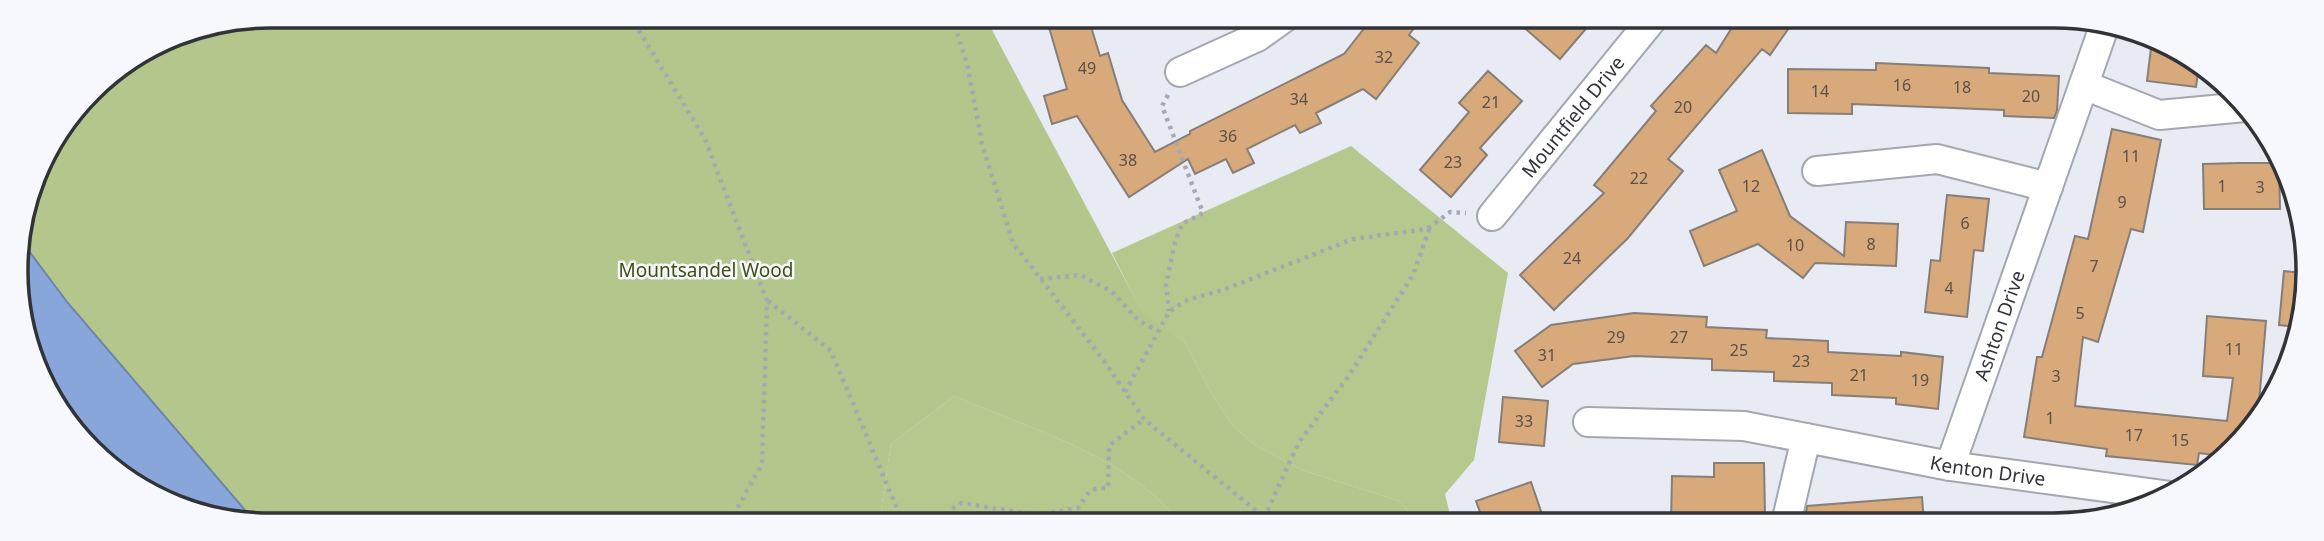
<svg xmlns="http://www.w3.org/2000/svg" width="2324" height="541" viewBox="0 0 2324 541" font-family="'Noto Sans',sans-serif">
<style>
.green{fill:#b5c88d}
.forest{fill:#b3c68b}
.water{fill:#88a6d9;stroke:#6e84a8;stroke-width:2}
.building{fill:#d8a97b;stroke:#867e78;stroke-width:2}
.lines{fill:none;stroke-linecap:round;stroke-linejoin:round}
.street-casing{stroke:#a5a7b0;stroke-width:32}
.path{stroke:#a6a8b0;stroke-width:4.5;stroke-dasharray:3.5 5;stroke-linecap:butt}
.street{stroke:#fff;stroke-width:28}
.labels{text-anchor:middle;dominant-baseline:central;stroke-width:5;stroke-linejoin:round;paint-order:stroke}
.number-label{font-size:16px;fill:#5c5048}
.street-label{font-size:19px;fill:#323337;stroke:#f7f8fe}
.park-label{font-size:19px;fill:#3f500e;stroke:#f7f8fe}
.rim{fill:none;stroke:#323337;stroke-width:3.5}
</style>
<rect width="100%" height="100%" fill="#e8eaf4"/>
<path class="green" d="M 1351,146 L 1508,273 L 1474,460 L 1445,494 L 1452,523 L 1418,523 L 1399,501 L 1302,470 L 1255,445 L 1233,426 L 1213,396 L 1184,341 L 1143,314 L 1112,253 Z
M 954,396 C 1033,430 1125,454 1181,523 L 879,523 L 891,444 Z"/>
<path class="forest" d="M 271,16 L 985,17 L 1143,313 L 1184,341 L 1213,396 L 1233,426 L 1255,445 L 1302,470 L 1399,501 L 1418,523 L 1181,523 C 1125,454 1033,430 954,396 L 891,444 L 879,523 L 256,523 L 67,302 L 20,239 L 42,157 L 102,79 L 173,35 Z"/>
<path class="water" d="M 20,239 L 67,302 L 256,523 L 237,523 L 143,491 L 69,426 L 29,352 L 16,253 Z"/>
<path class="building" d="M 1046,17 L 1088,17 L 1100,56 L 1108,53 L 1122,100 L 1155,152 L 1190,134 L 1190,131 L 1344,54 L 1373,17 L 1422,17 L 1409,35 L 1419,43 L 1376,99 L 1363,89 L 1316,113 L 1321,123 L 1300,133 L 1295,125 L 1247,149 L 1254,163 L 1233,173 L 1226,159 L 1195,174 L 1188,159 L 1129,197 L 1077,116 L 1052,124 L 1044,96 L 1067,89 Z
M 1512,17 L 1596,17 L 1560,59 Z
M 1738,18 L 1796,18 L 1770,55 L 1762,49 L 1668,159 L 1683,171 L 1628,238 L 1554,310 L 1520,275 L 1604,193 L 1594,185 L 1656,111 L 1651,106 L 1706,45 L 1716,53 Z
M 2152,40 L 2181,50 L 2199,66 L 2196,87 L 2147,81 Z
M 1876,63 L 1989,68 L 1989,73 L 2059,76 L 2057,111 L 2054,118 L 2004,116 L 2004,110 L 1852,104 L 1852,114 L 1788,113 L 1788,69 L 1876,70 Z
M 1488,71 L 1522,101 L 1480,148 L 1487,155 L 1451,197 L 1420,170 L 1469,112 L 1459,103 Z
M 2112,129 L 2161,140 L 2143,232 L 2131,229 L 2098,342 L 2083,337 L 2075,406 L 2227,421 L 2233,378 L 2203,376 L 2207,316 L 2266,321 L 2259,403 L 2267,404 L 2233,451 L 2222,459 L 2222,456 L 2199,453 L 2197,465 L 2157,461 L 2106,456 L 2107,449 L 2024,437 L 2037,357 L 2042,357 L 2075,236 L 2088,239 Z
M 1762,150 L 1790,216 L 1844,256 L 1846,222 L 1898,224 L 1896,266 L 1815,263 L 1803,278 L 1758,244 L 1704,266 L 1690,231 L 1737,211 L 1719,170 Z
M 2240,163 L 2279,163 L 2280,209 L 2204,209 L 2203,164 Z
M 1947,195 L 1989,199 L 1983,251 L 1974,250 L 1967,317 L 1925,312 L 1931,260 L 1940,261 Z
M 2284,271 L 2304,273 L 2306,304 L 2299,327 L 2279,325 Z
M 1634,313 L 1707,317 L 1706,327 L 1767,330 L 1766,338 L 1828,341 L 1828,352 L 1901,356 L 1901,352 L 1943,357 L 1938,409 L 1896,404 L 1896,398 L 1832,395 L 1832,383 L 1774,381 L 1774,372 L 1712,370 L 1712,359 L 1634,356 L 1573,364 L 1542,387 L 1515,351 L 1551,325 Z
M 1503,397 L 1548,401 L 1544,446 L 1499,442 Z
M 1714,463 L 1764,463 L 1765,515 L 1714,516 L 1713,523 L 1671,523 L 1672,476 L 1714,477 Z
M 1531,482 L 1545,523 L 1484,523 L 1476,501 Z
M 1922,497 L 1924,523 L 1805,523 L 1807,506 Z"/>
<g class="lines">
<g class="street-casing">
<g id="street">
<path d="M 1180,72 L 1257,37 L 1285,17"/>
<path d="M 2084,85 L 2159,115 L 2245,107"/>
<path d="M 1817,171 L 1937,159 L 2048,187"/>
<path id="s1" d="M 1492,216 L 1654,17"/>
<path id="s2" d="M 1588,422 L 1744,426 L 1950,466 L 2171,496"/>
<path id="s3" d="M 1950,466 L 2105,24"/>
<path d="M 1786,523 L 1806,438"/>
</g>
</g>
<path class="path" d="M 630,16 L 705,139 L 767,301 L 762,464 L 729,523
M 952,17 L 968,68 L 982,144 L 1013,243 L 1101,357 L 1144,419 L 1271,523
M 1168,95 L 1162,106 L 1203,213 L 1182,224 L 1175,242 L 1166,285 L 1169,311
M 1040,279 L 1081,275 L 1112,292 L 1139,321 L 1158,331
M 768,301 L 831,351 L 903,523
M 1125,392 L 1169,312 L 1187,300 L 1223,290 L 1353,239 L 1420,230 L 1430,227 L 1450,212 L 1466,213
M 1264,518 L 1299,442 L 1350,374 L 1413,275 L 1430,227
M 943,523 L 952,509 L 961,503 L 1038,515 L 1078,508 C 1087,494 1090,487 1108,488 L 1109,446 L 1144,419"/>
<use href="#street" class="street"/>
</g>
<g class="labels">
<g class="number-label">
<text x="1384" y="57">32</text>
<text x="1087" y="68">49</text>
<text x="1902" y="85">16</text>
<text x="1962" y="87">18</text>
<text x="1820" y="91">14</text>
<text x="2031" y="96">20</text>
<text x="1299" y="99">34</text>
<text x="1491" y="102">21</text>
<text x="1683" y="107">20</text>
<text x="1228" y="136">36</text>
<text x="2131" y="156">11</text>
<text x="1128" y="160">38</text>
<text x="1453" y="162">23</text>
<text x="1639" y="178">22</text>
<text x="1751" y="186">12</text>
<text x="2222" y="186">1</text>
<text x="2260" y="187">3</text>
<text x="2122" y="202">9</text>
<text x="1965" y="223">6</text>
<text x="1871" y="244">8</text>
<text x="1795" y="245">10</text>
<text x="1572" y="258">24</text>
<text x="2094" y="266">7</text>
<text x="1949" y="288">4</text>
<text x="2080" y="313">5</text>
<text x="1616" y="337">29</text>
<text x="1679" y="337">27</text>
<text x="2234" y="349">11</text>
<text x="1739" y="350">25</text>
<text x="1547" y="355">31</text>
<text x="1801" y="361">23</text>
<text x="1859" y="375">21</text>
<text x="2056" y="376">3</text>
<text x="1920" y="380">19</text>
<text x="2050" y="418">1</text>
<text x="1524" y="421">33</text>
<text x="2134" y="435">17</text>
<text x="2180" y="440">15</text>
</g>
<g class="street-label">
<text stroke="none"><textPath href="#s1" startOffset="128">Mountfield Drive</textPath></text>
<text stroke="none"><textPath href="#s3" startOffset="149">Ashton Drive</textPath></text>
<text stroke="none"><textPath href="#s2" startOffset="404">Kenton Drive</textPath></text>
</g>
<g class="park-label">
<text x="706" y="270">Mountsandel Wood</text>
</g>
</g>
<path d="M0 0H2324V541H0ZM270 28H2054A242 242 0 0 1 2296 270V271A242 242 0 0 1 2054 513H270A242 242 0 0 1 28 271V270A242 242 0 0 1 270 28Z" fill="#f7f8fe" fill-rule="evenodd"/>
<path class="rim" d="M270 28H2054A242 242 0 0 1 2296 270V271A242 242 0 0 1 2054 513H270A242 242 0 0 1 28 271V270A242 242 0 0 1 270 28Z"/>
</svg>
